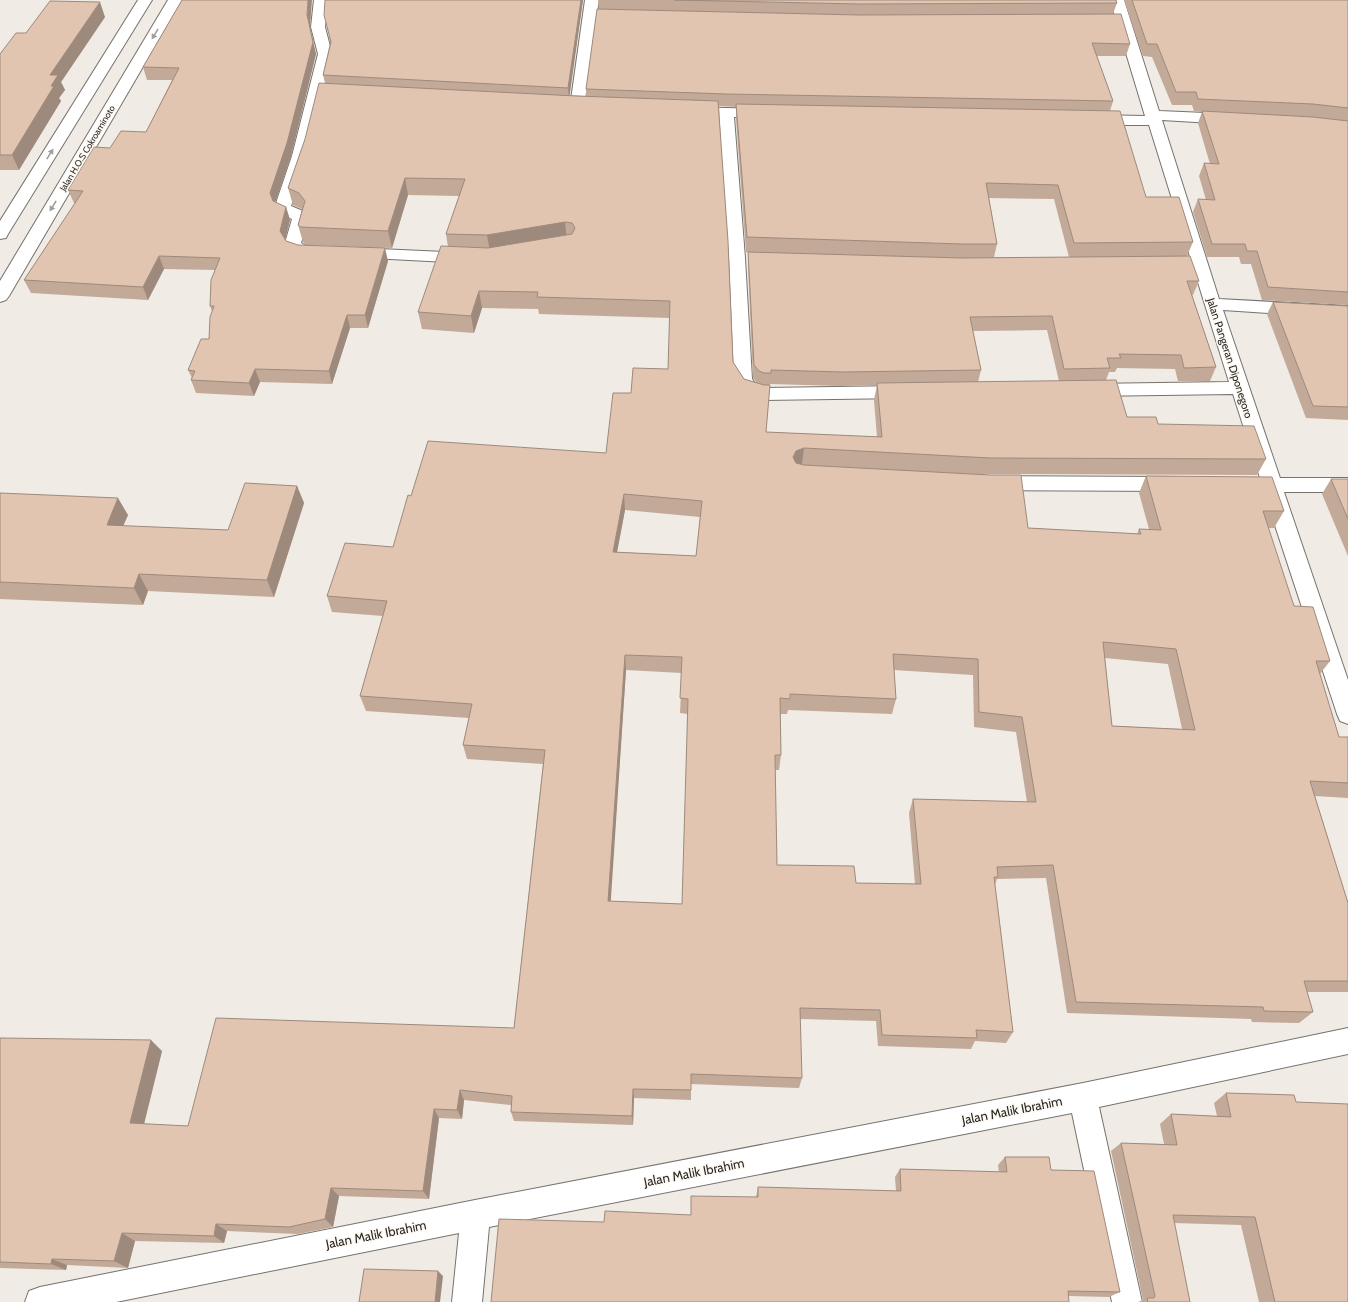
<svg xmlns="http://www.w3.org/2000/svg" width="1348" height="1302" viewBox="0 0 1348 1302" font-family="Cabin,sans-serif">
<style>
.lines{fill:none;stroke-linecap:round;stroke-linejoin:round}
.street-casing{stroke:#76726d;stroke-width:2}
.secondary-casing{stroke:#76726d;stroke-width:2}
.street{fill:#fff;fill-rule:evenodd}
.secondary{fill:#fff;fill-rule:evenodd}
.wall{fill:#c2a998;fill-rule:evenodd}
.shaded-wall{fill:#9e8a7c}
.building{fill:#e1c5b1;stroke:#9e8a7c;fill-rule:evenodd}
.oneway{fill:#9f9e9d}
.labels{text-anchor:middle;dominant-baseline:central;stroke-width:3;stroke-linejoin:round;paint-order:stroke}
.far-street-label{font-size:9px;fill:#292725;stroke:#fdf8f2}
.street-label{font-size:11px;fill:#292725;stroke:#fdf8f2}
.near-street-label{font-size:13px;fill:#292725;stroke:#fdf8f2}
</style>
<rect width="100%" height="100%" fill="#f0ebe5"/>
<g class="lines">
<g class="street-casing">
<path id="street" d="M 314,0 L 328,0 L 325,27 L 332,54 L 308,156 L 291,206 L 303,211 L 308,219 L 301,243 L 306,246 L 325,247 L 327,251 L 325,255 C 309,259 294,257 285,243 L 292,219 L 277,212 L 275,206 L 292,156 L 318,54 L 311,27 Z
M 585,0 L 599,0 L 597,12 L 631,14 L 633,17 L 631,20 L 596,20 L 584,107 L 582,110 L 577,111 L 572,110 L 570,107 Z
M 1110,0 L 1124,0 L 1159,111 L 1229,114 L 1234,116 L 1237,119 L 1234,122 L 1229,124 L 1162,120 L 1219,299 L 1348,306 L 1348,318 L 1223,310 L 1280,478 L 1348,478 L 1348,492 L 1284,492 L 1348,680 L 1348,724 L 1340,721 L 1337,714 L 1264,492 L 1252,490 L 1249,485 L 1252,480 L 1260,478 L 1233,394 L 1089,396 L 1082,394 L 1080,390 L 1082,386 L 1089,384 L 1229,382 L 1149,125 L 1093,125 L 1088,123 L 1085,120 L 1088,117 L 1093,115 L 1145,116 Z
M 689,107 L 766,109 L 771,110 L 773,113 L 771,116 L 766,117 L 734,117 L 745,258 L 752,379 L 757,386 L 763,388 L 905,386 L 912,387 L 914,392 L 912,397 L 905,398 L 763,400 L 743,394 L 734,379 L 729,258 L 719,116 L 684,114 L 682,111 L 684,108 Z
M 357,248 L 467,253 L 473,254 L 475,258 L 473,262 L 467,263 L 351,257 L 349,253 L 351,249 Z
M 991,476 L 1173,477 L 1180,479 L 1183,484 L 1180,489 L 1173,491 L 991,490 L 984,488 L 981,483 L 984,478 Z
M 1348,1028 L 1348,1054 L 1099,1107 L 1142,1302 L 1112,1302 L 1072,1113 L 489,1227 L 482,1302 L 452,1302 L 459,1233 L 116,1302 L 25,1302 L 29,1291 L 40,1287 L 475,1200 L 1083,1083 Z"/>
</g>
<g class="secondary-casing">
<path id="secondary" d="M 138,0 L 152,0 L 8,234 L 6,238 L 0,239 L 0,221 Z
M 168,0 L 182,0 L 9,296 L 6,300 L 0,302 L 0,281 Z"/>
</g>
<use href="#street" class="street"/>
<use href="#secondary" class="secondary"/>
</g>
<path class="wall" d="M 325,0 L 583,0 L 569,95 L 586,96 L 586,89 L 599,9 L 598,0 L 1116,0 L 1117,3 L 1113,14 L 1130,44 L 1126,56 L 1097,56 L 1113,101 L 1110,111 L 1146,197 L 1193,242 L 1187,256 L 1199,281 L 1193,295 L 1192,295 L 1216,367 L 1210,381 L 1178,381 L 1175,369 L 1117,368 L 1115,372 L 1109,372 L 1106,380 L 1127,417 L 1158,424 L 1266,459 L 1257,475 L 985,474 L 1028,528 L 1137,534 L 1139,529 L 1149,529 L 1139,493 L 1146,476 L 1284,511 L 1274,528 L 1268,528 L 1294,606 L 1330,661 L 1320,674 L 1339,737 L 1348,737 L 1348,798 L 1315,796 L 1348,903 L 1348,992 L 1307,992 L 1313,1012 L 1299,1023 L 1252,1022 L 1251,1019 L 1067,1013 L 1046,878 L 997,879 L 995,885 L 1013,1032 L 1006,1043 L 975,1041 L 971,1049 L 878,1046 L 876,1021 L 800,1019 L 802,1078 L 799,1088 L 691,1084 L 691,1100 L 634,1098 L 633,1125 L 514,1121 L 511,1112 L 511,1105 L 464,1100 L 462,1119 L 439,1118 L 429,1199 L 339,1196 L 333,1227 L 298,1234 L 227,1231 L 224,1243 L 135,1241 L 128,1268 L 67,1265 L 66,1270 L 0,1268 L 0,1038 L 162,1051 L 144,1124 L 188,1126 L 514,1028 L 543,764 L 467,759 L 463,745 L 469,718 L 366,711 L 360,696 L 383,616 L 332,612 L 327,596 L 393,547 L 411,496 L 606,453 L 631,393 L 668,369 L 670,318 L 539,314 L 538,309 L 482,308 L 474,333 L 422,329 L 418,312 L 448,247 L 446,234 L 459,196 L 408,195 L 392,248 L 306,245 L 303,242 L 298,225 L 302,209 L 293,205 L 288,188 L 325,83 L 323,75 L 330,43 ZM 719,106 L 736,107 L 736,119 L 746,252 L 790,253 L 748,252 L 748,266 L 753,378 L 756,382 L 744,379 L 733,362 ZM 989,198 L 1054,199 L 1069,257 L 994,257 L 997,244 ZM 1047,330 L 1059,381 L 978,382 L 981,370 L 973,331 ZM 770,384 L 841,386 L 877,385 L 874,400 L 877,437 L 766,432 ZM 625,510 L 700,517 L 696,556 L 617,552 ZM 1105,658 L 1168,664 L 1182,729 L 1112,726 ZM 626,670 L 682,673 L 680,713 L 688,714 L 682,904 L 610,901 ZM 894,670 L 973,675 L 974,727 L 1016,732 L 1027,802 L 913,799 L 909,813 L 915,884 L 856,883 L 777,865 L 775,770 L 779,770 L 781,755 L 780,714 L 787,714 L 788,710 L 892,714 L 896,699 Z
M 1124,0 L 1348,0 L 1348,305 L 1262,300 L 1251,264 L 1241,264 L 1239,257 L 1207,257 L 1193,212 L 1198,199 L 1206,200 L 1199,176 L 1204,163 L 1210,164 L 1198,123 L 1202,112 L 1194,111 L 1192,105 L 1172,105 L 1152,57 L 1143,56 Z
M 105,17 L 61,82 L 65,90 L 59,98 L 61,101 L 19,170 L 0,170 L 0,54 L 26,33 Z
M 310,26 L 316,54 L 291,156 L 275,202 L 286,207 L 290,220 L 285,239 L 286,241 L 298,245 L 388,261 L 368,328 L 350,328 L 332,384 L 260,382 L 254,396 L 196,393 L 191,380 L 192,378 L 188,370 L 209,339 L 212,311 L 210,306 L 215,270 L 164,269 L 148,300 L 31,293 L 24,280 L 75,203 L 74,203 L 68,190 L 110,148 L 146,132 L 172,80 L 147,80 L 143,67 Z
M 1273,302 L 1348,306 L 1348,420 L 1306,418 L 1267,314 Z
M 1331,479 L 1348,479 L 1348,556 L 1322,494 Z
M 297,486 L 304,503 L 274,597 L 148,591 L 143,605 L 0,599 L 0,493 L 128,515 L 123,526 L 228,530 Z
M 1226,1093 L 1348,1302 L 1259,1302 L 1241,1225 L 1174,1223 L 1190,1302 L 1138,1302 L 1143,1300 L 1111,1151 L 1121,1143 L 1164,1144 L 1160,1124 L 1171,1114 L 1217,1116 L 1214,1103 Z
M 1005,1157 L 1051,1170 L 1120,1292 L 1109,1297 L 1069,1296 L 604,1222 L 690,1215 L 756,1197 L 758,1187 L 896,1191 L 895,1177 L 900,1169 L 999,1172 L 998,1165 Z"/>
<path class="shaded-wall" d="M 308,0 L 312,0 L 310,27 L 307,15 Z
M 581,0 L 583,0 L 569,100 L 568,88 Z
M 100,2 L 105,17 L 61,82 L 65,90 L 59,98 L 61,101 L 19,170 L 12,155 L 51,86 L 50,75 Z
M 313,42 L 316,54 L 291,156 L 274,206 L 270,193 Z
M 405,178 L 408,195 L 392,248 L 388,231 Z
M 286,207 L 290,220 L 284,244 L 280,231 Z
M 565,222 L 567,240 L 490,252 L 487,235 Z
M 385,248 L 388,261 L 368,328 L 365,315 Z
M 159,256 L 164,269 L 148,300 L 143,287 Z
M 479,291 L 482,308 L 474,333 L 471,316 Z
M 347,315 L 350,328 L 332,384 L 329,371 Z
M 255,369 L 260,382 L 254,396 L 249,383 Z
M 804,448 L 802,464 L 794,467 L 793,457 L 796,451 Z
M 297,486 L 304,503 L 274,597 L 267,580 Z
M 624,494 L 625,510 L 614,568 L 613,552 Z
M 118,498 L 128,515 L 116,542 L 107,525 Z
M 139,574 L 148,591 L 143,605 L 134,588 Z
M 625,655 L 626,670 L 610,913 L 608,901 Z
M 151,1040 L 162,1051 L 142,1132 L 130,1123 Z
M 633,1089 L 634,1098 L 633,1125 L 632,1116 Z
M 460,1090 L 464,1100 L 462,1119 L 457,1110 Z
M 434,1109 L 439,1118 L 429,1199 L 423,1191 Z
M 331,1188 L 339,1196 L 333,1227 L 325,1219 Z
M 216,1224 L 227,1231 L 224,1243 L 214,1236 Z
M 122,1233 L 135,1241 L 128,1268 L 114,1261 Z
M 52,1259 L 67,1265 L 66,1270 L 51,1264 Z
M 438,1271 L 443,1276 L 440,1302 L 435,1302 Z"/>
<path class="building" d="M 182,0 L 308,0 L 307,15 L 313,42 L 287,143 L 270,193 L 273,201 L 286,207 L 280,231 L 286,241 L 298,245 L 385,248 L 365,315 L 347,315 L 329,371 L 255,369 L 249,383 L 191,380 L 195,371 L 188,370 L 201,339 L 209,339 L 210,317 L 214,306 L 210,306 L 211,280 L 220,258 L 159,256 L 143,287 L 24,280 L 83,191 L 68,190 L 94,147 L 110,148 L 121,131 L 146,132 L 179,68 L 143,67 Z
M 325,0 L 581,0 L 568,88 L 323,75 L 331,42 L 324,15 Z
M 674,0 L 1116,0 L 1117,3 L 859,4 Z
M 1132,0 L 1348,0 L 1348,108 L 1313,104 L 1198,99 L 1196,92 L 1176,92 L 1157,44 L 1147,44 Z
M 50,1 L 100,2 L 50,75 L 58,75 L 51,86 L 54,86 L 12,155 L 0,155 L 0,54 L 16,33 L 26,33 Z
M 597,9 L 859,15 L 1121,14 L 1130,44 L 1092,43 L 1113,101 L 726,94 L 586,89 Z
M 319,83 L 576,96 L 718,101 L 728,241 L 733,362 L 744,379 L 764,385 L 770,385 L 766,432 L 882,437 L 877,383 L 1116,380 L 1127,417 L 1156,417 L 1158,424 L 1254,426 L 1266,459 L 990,458 L 804,448 L 796,451 L 793,457 L 796,463 L 804,465 L 990,475 L 1021,475 L 1028,528 L 1141,534 L 1139,529 L 1161,530 L 1146,476 L 1272,477 L 1284,511 L 1263,511 L 1294,606 L 1313,607 L 1330,661 L 1316,661 L 1339,737 L 1348,737 L 1348,783 L 1310,781 L 1348,903 L 1348,981 L 1304,981 L 1313,1012 L 1264,1011 L 1263,1007 L 1076,1002 L 1053,865 L 997,867 L 998,877 L 994,877 L 1013,1032 L 976,1030 L 977,1038 L 882,1035 L 880,1010 L 800,1008 L 802,1078 L 691,1074 L 691,1090 L 633,1089 L 632,1116 L 511,1112 L 512,1096 L 460,1090 L 457,1110 L 434,1109 L 423,1191 L 331,1188 L 325,1219 L 289,1227 L 216,1224 L 214,1236 L 122,1233 L 114,1261 L 52,1259 L 51,1264 L 0,1262 L 0,1038 L 151,1040 L 130,1123 L 188,1126 L 216,1018 L 514,1028 L 545,750 L 463,745 L 472,704 L 360,696 L 387,601 L 327,596 L 345,543 L 393,547 L 408,495 L 411,496 L 428,441 L 606,453 L 613,393 L 631,393 L 633,368 L 668,369 L 670,301 L 537,297 L 538,292 L 479,291 L 471,316 L 418,312 L 441,246 L 488,248 L 572,234 L 575,228 L 572,223 L 565,222 L 487,235 L 446,234 L 465,179 L 405,178 L 388,231 L 301,227 L 298,225 L 305,201 L 299,193 L 288,188 L 305,139 ZM 624,494 L 702,501 L 696,556 L 613,552 ZM 1103,642 L 1176,649 L 1195,730 L 1112,726 ZM 893,654 L 978,659 L 979,712 L 1022,717 L 1036,802 L 913,799 L 921,884 L 856,883 L 854,866 L 777,865 L 775,755 L 781,755 L 780,698 L 790,699 L 790,694 L 896,699 ZM 625,655 L 682,657 L 680,698 L 688,699 L 682,904 L 608,901 Z
M 736,104 L 1120,111 L 1146,197 L 1179,197 L 1193,242 L 1074,243 L 1058,185 L 986,183 L 997,244 L 962,244 L 747,237 Z
M 1202,111 L 1313,117 L 1348,121 L 1348,292 L 1268,287 L 1257,251 L 1247,251 L 1245,244 L 1212,244 L 1198,199 L 1215,200 L 1204,163 L 1219,164 Z
M 748,252 L 962,258 L 1190,256 L 1199,281 L 1187,281 L 1216,367 L 1184,368 L 1181,355 L 1119,354 L 1121,358 L 1107,358 L 1110,368 L 1064,369 L 1052,316 L 970,317 L 981,370 L 843,372 L 771,370 L 771,373 L 764,373 L 759,371 L 754,365 Z
M 1273,302 L 1348,306 L 1348,407 L 1313,406 Z
M 1331,479 L 1348,479 L 1348,519 Z
M 245,483 L 297,486 L 267,580 L 139,574 L 134,588 L 0,582 L 0,493 L 118,498 L 107,525 L 228,530 Z
M 1226,1093 L 1294,1095 L 1296,1102 L 1348,1104 L 1348,1302 L 1275,1302 L 1255,1217 L 1173,1215 L 1190,1302 L 1148,1302 L 1147,1298 L 1154,1298 L 1155,1296 L 1121,1143 L 1177,1145 L 1171,1114 L 1231,1117 Z
M 1005,1157 L 1049,1157 L 1051,1170 L 1094,1171 L 1120,1292 L 1068,1291 L 1069,1302 L 491,1302 L 499,1219 L 604,1222 L 605,1211 L 691,1215 L 691,1196 L 758,1197 L 758,1187 L 901,1191 L 900,1169 L 1007,1172 Z
M 364,1269 L 438,1271 L 435,1302 L 359,1302 Z"/>
<defs><path id="oneway-solid" d="M-6-.8H1V-3.2L6.5 0L1 3.2V.8H-6Z"/></defs>
<g class="oneway">
<use href="#oneway-solid" transform="translate(155 34) rotate(121)"/>
<use href="#oneway-solid" transform="translate(50 154) rotate(-58)"/>
<use href="#oneway-solid" transform="translate(53 206) rotate(121)"/>
</g>
<g class="labels">
<g class="far-street-label">
<text transform="translate(87 148) rotate(-59)">Jalan H.O.S Cokroaminoto</text>
</g>
<g class="street-label">
<text transform="translate(1230 358) rotate(72)">Jalan Pangeran Diponegoro</text>
</g>
<g class="near-street-label">
<text transform="translate(1012 1110) rotate(-11)">Jalan Malik Ibrahim</text>
<text transform="translate(694 1172) rotate(-11)">Jalan Malik Ibrahim</text>
<text transform="translate(376 1234) rotate(-11)">Jalan Malik Ibrahim</text>
</g>
</g>
</svg>
